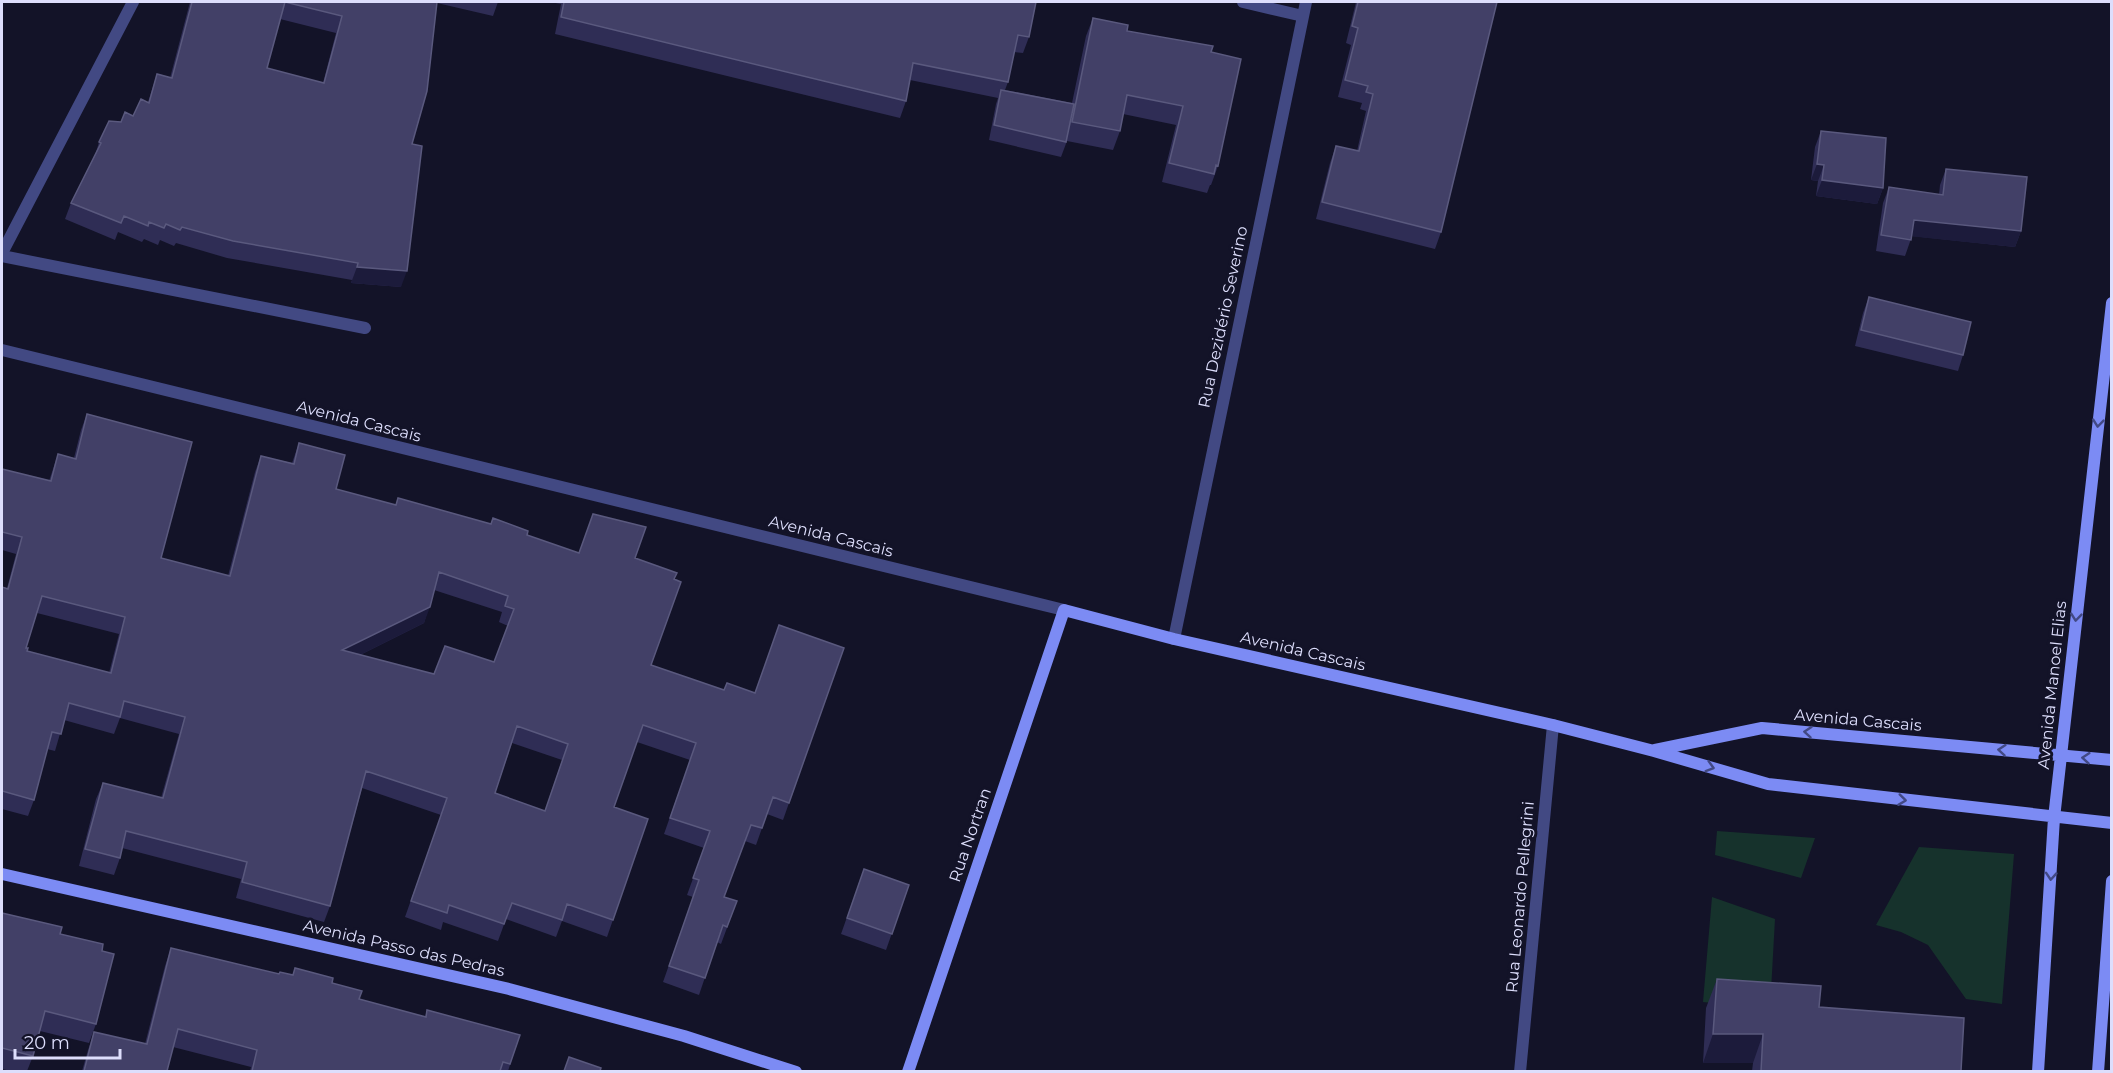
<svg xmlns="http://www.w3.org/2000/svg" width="2113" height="1073" viewBox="0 0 2113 1073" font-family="Montserrat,sans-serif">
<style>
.green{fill:#16322c}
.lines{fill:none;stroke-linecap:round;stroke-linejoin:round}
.street{stroke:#424983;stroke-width:12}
.secondary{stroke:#7c8bf4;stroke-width:12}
.wall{fill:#2f2d55;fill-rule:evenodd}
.shaded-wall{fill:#1c1b3b}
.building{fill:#424067;stroke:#5a597e;stroke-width:1.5;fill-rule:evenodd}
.oneway{stroke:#424984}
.labels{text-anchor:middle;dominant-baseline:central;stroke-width:6;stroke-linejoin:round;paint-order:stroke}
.street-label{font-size:16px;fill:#dddefc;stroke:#131328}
</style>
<rect width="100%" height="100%" fill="#131328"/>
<path class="green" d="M 1717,831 L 1815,838 L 1801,878 L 1715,855 Z
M 1919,847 L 2014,854 L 2002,1004 L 1966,999 L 1928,945 L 1901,932 L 1876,925 Z
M 1712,897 L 1775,919 L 1770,1009 L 1703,1002 Z"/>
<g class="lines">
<path class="street" d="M 1243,2 L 1303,16
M 2,253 L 133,2
M 2,256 L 365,328
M 2,350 L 1064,610
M 1174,639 L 1306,2
M 1520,1072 L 1553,725"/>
<path class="secondary" d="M 1655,750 L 1762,728 L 2112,760
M 2,874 L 509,989 L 684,1036 L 796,1072
M 908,1072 L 1064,610 L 1174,639 L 1553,725 L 1654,751 L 1768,784 L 2112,823
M 2038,1072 L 2054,818 L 2112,303
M 2098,1072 L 2112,881"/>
</g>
<path class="wall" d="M 190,2 L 498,2 L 493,16 L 437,3 L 412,144 L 401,287 L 351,283 L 352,280 L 227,258 L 176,243 L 174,246 L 160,240 L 158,245 L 144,239 L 142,242 L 118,232 L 115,240 L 65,219 L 71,203 L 94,159 L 99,142 L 121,122 L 133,116 L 148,102 L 157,74 L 170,78 ZM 280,19 L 336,33 L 323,83 L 267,68 Z
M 550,2 L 1036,2 L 1029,37 L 1023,53 L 1014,52 L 1008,82 L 1005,90 L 1072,103 L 1086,36 L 1093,18 L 1127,31 L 1211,52 L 1218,166 L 1211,185 L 1210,185 L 1207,193 L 1162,182 L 1176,125 L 1123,114 L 1120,131 L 1113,150 L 1067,141 L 1061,157 L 989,140 L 996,104 L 998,98 L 910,80 L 906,101 L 900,118 L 555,34 L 561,4 Z
M 1356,2 L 1497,2 L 1441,232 L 1435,249 L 1316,219 L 1330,163 L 1336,146 L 1357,151 L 1366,111 L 1360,109 L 1362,103 L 1338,97 L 1351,45 L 1346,43 Z
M 1821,131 L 1883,188 L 1877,204 L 1816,196 L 1818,181 L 1811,180 L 1815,147 Z
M 1946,169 L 2021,231 L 2015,247 L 1912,236 L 1905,256 L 1876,251 L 1883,203 L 1889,187 L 1939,195 L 1940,185 Z
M 1869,297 L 1963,355 L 1958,371 L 1855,346 L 1863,313 Z
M 87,414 L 161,558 L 228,576 L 255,472 L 261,456 L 292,463 L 299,443 L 336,489 L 396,505 L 398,498 L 527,535 L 579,553 L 635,558 L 675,579 L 651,665 L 789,803 L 783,820 L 767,814 L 756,845 L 745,841 L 724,897 L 737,901 L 721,944 L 717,942 L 699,995 L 663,982 L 693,897 L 687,895 L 704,848 L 664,834 L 690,760 L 637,742 L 614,807 L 648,819 L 607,937 L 562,921 L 556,937 L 506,919 L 498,941 L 443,922 L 441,930 L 405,917 L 441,815 L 362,788 L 330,906 L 324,922 L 236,898 L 241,879 L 122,848 L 120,858 L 114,875 L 79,866 L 96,799 L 103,783 L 161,798 L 179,734 L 120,718 L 114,734 L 64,720 L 55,751 L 47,749 L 34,800 L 28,816 L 2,809 L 2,587 L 7,588 L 16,554 L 2,550 L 2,469 L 49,481 L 58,454 L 74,458 L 81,430 ZM 434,590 L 502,612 L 499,622 L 508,626 L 494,662 L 434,674 L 360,655 L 424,623 ZM 37,613 L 119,634 L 109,673 L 27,651 L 26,648 ZM 512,743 L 562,760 L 545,811 L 495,793 Z
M 864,869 L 909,885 L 886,950 L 841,934 Z
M 2,913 L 60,934 L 102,951 L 96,1024 L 89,1043 L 40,1031 L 33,1056 L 27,1071 L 11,1071 L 2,1069 Z
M 171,948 L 279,974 L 293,975 L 295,968 L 332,983 L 359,999 L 425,1017 L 427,1010 L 520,1035 L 508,1071 L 250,1071 L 251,1067 L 173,1047 L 167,1071 L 82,1071 L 88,1050 L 94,1032 L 145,1044 L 165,966 Z
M 1717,979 L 1819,1007 L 1961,1071 L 1752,1071 L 1753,1063 L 1703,1063 L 1706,1008 Z"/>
<path class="shaded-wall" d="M 1817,164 L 1824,165 L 1818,181 L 1811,180 Z
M 1822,180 L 1883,188 L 1877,204 L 1816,196 Z
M 1914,220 L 2021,231 L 2015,247 L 1908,236 Z
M 357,267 L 407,271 L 401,287 L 351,283 Z
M 430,607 L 424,623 L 336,667 L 342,650 Z
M 1713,1034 L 1763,1034 L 1753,1063 L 1703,1063 Z"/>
<path class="building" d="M 192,2 L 437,2 L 427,91 L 412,144 L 422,146 L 407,271 L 357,267 L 358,263 L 233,241 L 182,227 L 180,230 L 166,224 L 164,228 L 149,222 L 148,226 L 124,216 L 121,223 L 71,203 L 101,143 L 99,142 L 109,121 L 121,122 L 125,112 L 133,116 L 141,99 L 149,103 L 157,74 L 172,78 ZM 285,2 L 342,16 L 324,83 L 267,68 Z
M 564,2 L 1036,2 L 1029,37 L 1018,35 L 1008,82 L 913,63 L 906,101 L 561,17 Z
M 1358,2 L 1497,2 L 1441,232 L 1322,202 L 1336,146 L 1359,151 L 1373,94 L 1366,92 L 1368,86 L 1345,80 L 1358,28 L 1352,26 Z
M 1093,18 L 1128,25 L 1127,31 L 1213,46 L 1211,52 L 1241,59 L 1218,166 L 1216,165 L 1214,174 L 1169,163 L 1183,106 L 1127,95 L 1120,131 L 1072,122 Z
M 1001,90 L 1074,104 L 1066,142 L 994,125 Z
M 1821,131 L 1886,138 L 1883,188 L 1822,180 L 1824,165 L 1817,164 Z
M 1946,169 L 2027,177 L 2021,231 L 1914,220 L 1911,240 L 1881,235 L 1889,187 L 1943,195 Z
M 1869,297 L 1971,322 L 1963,355 L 1861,330 Z
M 87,414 L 192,442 L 161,558 L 230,576 L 261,456 L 294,464 L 299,443 L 345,455 L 336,489 L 396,505 L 398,498 L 491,524 L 493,518 L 528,531 L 527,535 L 579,553 L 593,514 L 646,527 L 635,558 L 677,573 L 674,579 L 681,582 L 651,665 L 724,690 L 727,683 L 755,693 L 779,625 L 844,648 L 789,803 L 773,797 L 762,828 L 751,825 L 724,897 L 737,901 L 727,927 L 723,925 L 705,978 L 669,966 L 699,880 L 693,878 L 710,831 L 670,818 L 696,743 L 643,725 L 614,807 L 648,819 L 613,920 L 567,904 L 562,920 L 512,903 L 504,924 L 449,905 L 447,913 L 411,901 L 447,798 L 366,771 L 330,906 L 242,882 L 247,862 L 126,831 L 120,858 L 85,849 L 103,783 L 163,798 L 185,717 L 124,701 L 120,717 L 69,703 L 61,734 L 52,732 L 34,800 L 2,791 L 2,587 L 8,589 L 22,537 L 2,532 L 2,469 L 51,481 L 58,454 L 76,459 ZM 439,572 L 508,596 L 505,606 L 514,609 L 494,662 L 445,646 L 434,674 L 342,650 L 430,607 ZM 42,596 L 125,617 L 111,673 L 27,651 L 28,648 L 26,648 ZM 517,726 L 568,744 L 545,811 L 495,793 Z
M 864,869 L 909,885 L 892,934 L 847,918 Z
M 2,913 L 62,927 L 60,934 L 103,944 L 102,951 L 114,954 L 96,1024 L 45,1011 L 33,1056 L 2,1048 Z
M 171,948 L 279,974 L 280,972 L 293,975 L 295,968 L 333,978 L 332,983 L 362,991 L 359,999 L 426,1017 L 427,1010 L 520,1035 L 510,1064 L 503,1062 L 500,1071 L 252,1071 L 257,1050 L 178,1029 L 167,1071 L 84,1071 L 94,1032 L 147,1044 Z
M 1717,979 L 1821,986 L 1819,1007 L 1964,1018 L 1961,1071 L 1761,1071 L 1763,1034 L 1713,1034 Z
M 569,1057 L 601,1068 L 600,1071 L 564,1071 Z"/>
<defs><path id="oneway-chevron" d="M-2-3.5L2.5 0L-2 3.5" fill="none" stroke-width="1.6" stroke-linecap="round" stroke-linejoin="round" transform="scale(1.5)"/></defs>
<g class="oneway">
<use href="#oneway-chevron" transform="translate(2098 423) rotate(96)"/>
<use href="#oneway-chevron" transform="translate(2076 617) rotate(96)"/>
<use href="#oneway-chevron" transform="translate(1808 732) rotate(-175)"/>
<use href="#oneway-chevron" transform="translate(2002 750) rotate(-175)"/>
<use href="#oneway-chevron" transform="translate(2086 758) rotate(-175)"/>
<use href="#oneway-chevron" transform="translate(1710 767) rotate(16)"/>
<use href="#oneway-chevron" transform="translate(1902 800) rotate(7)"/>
<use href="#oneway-chevron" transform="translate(2051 876) rotate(94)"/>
</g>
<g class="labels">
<g class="street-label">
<text transform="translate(1223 317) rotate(-78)">Rua Dezidério Severino</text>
<text transform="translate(359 421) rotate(14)">Avenida Cascais</text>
<text transform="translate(831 536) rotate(14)">Avenida Cascais</text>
<text transform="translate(1303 651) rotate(13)">Avenida Cascais</text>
<text transform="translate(2052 685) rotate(-84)">Avenida Manoel Elias</text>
<text transform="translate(1858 720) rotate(5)">Avenida Cascais</text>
<text transform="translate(970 835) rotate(-71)">Rua Nortran</text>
<text transform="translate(1520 897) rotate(-85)">Rua Leonardo Pellegrini</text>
<text transform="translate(404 948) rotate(13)">Avenida Passo das Pedras</text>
</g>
</g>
<rect width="2113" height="1073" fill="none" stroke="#dddefc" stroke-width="6"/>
<path d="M15 1049v9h105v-9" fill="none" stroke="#dddefc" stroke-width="3"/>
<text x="24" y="1049" font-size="18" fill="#dddefc" stroke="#131328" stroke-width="4.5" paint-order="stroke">20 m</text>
</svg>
